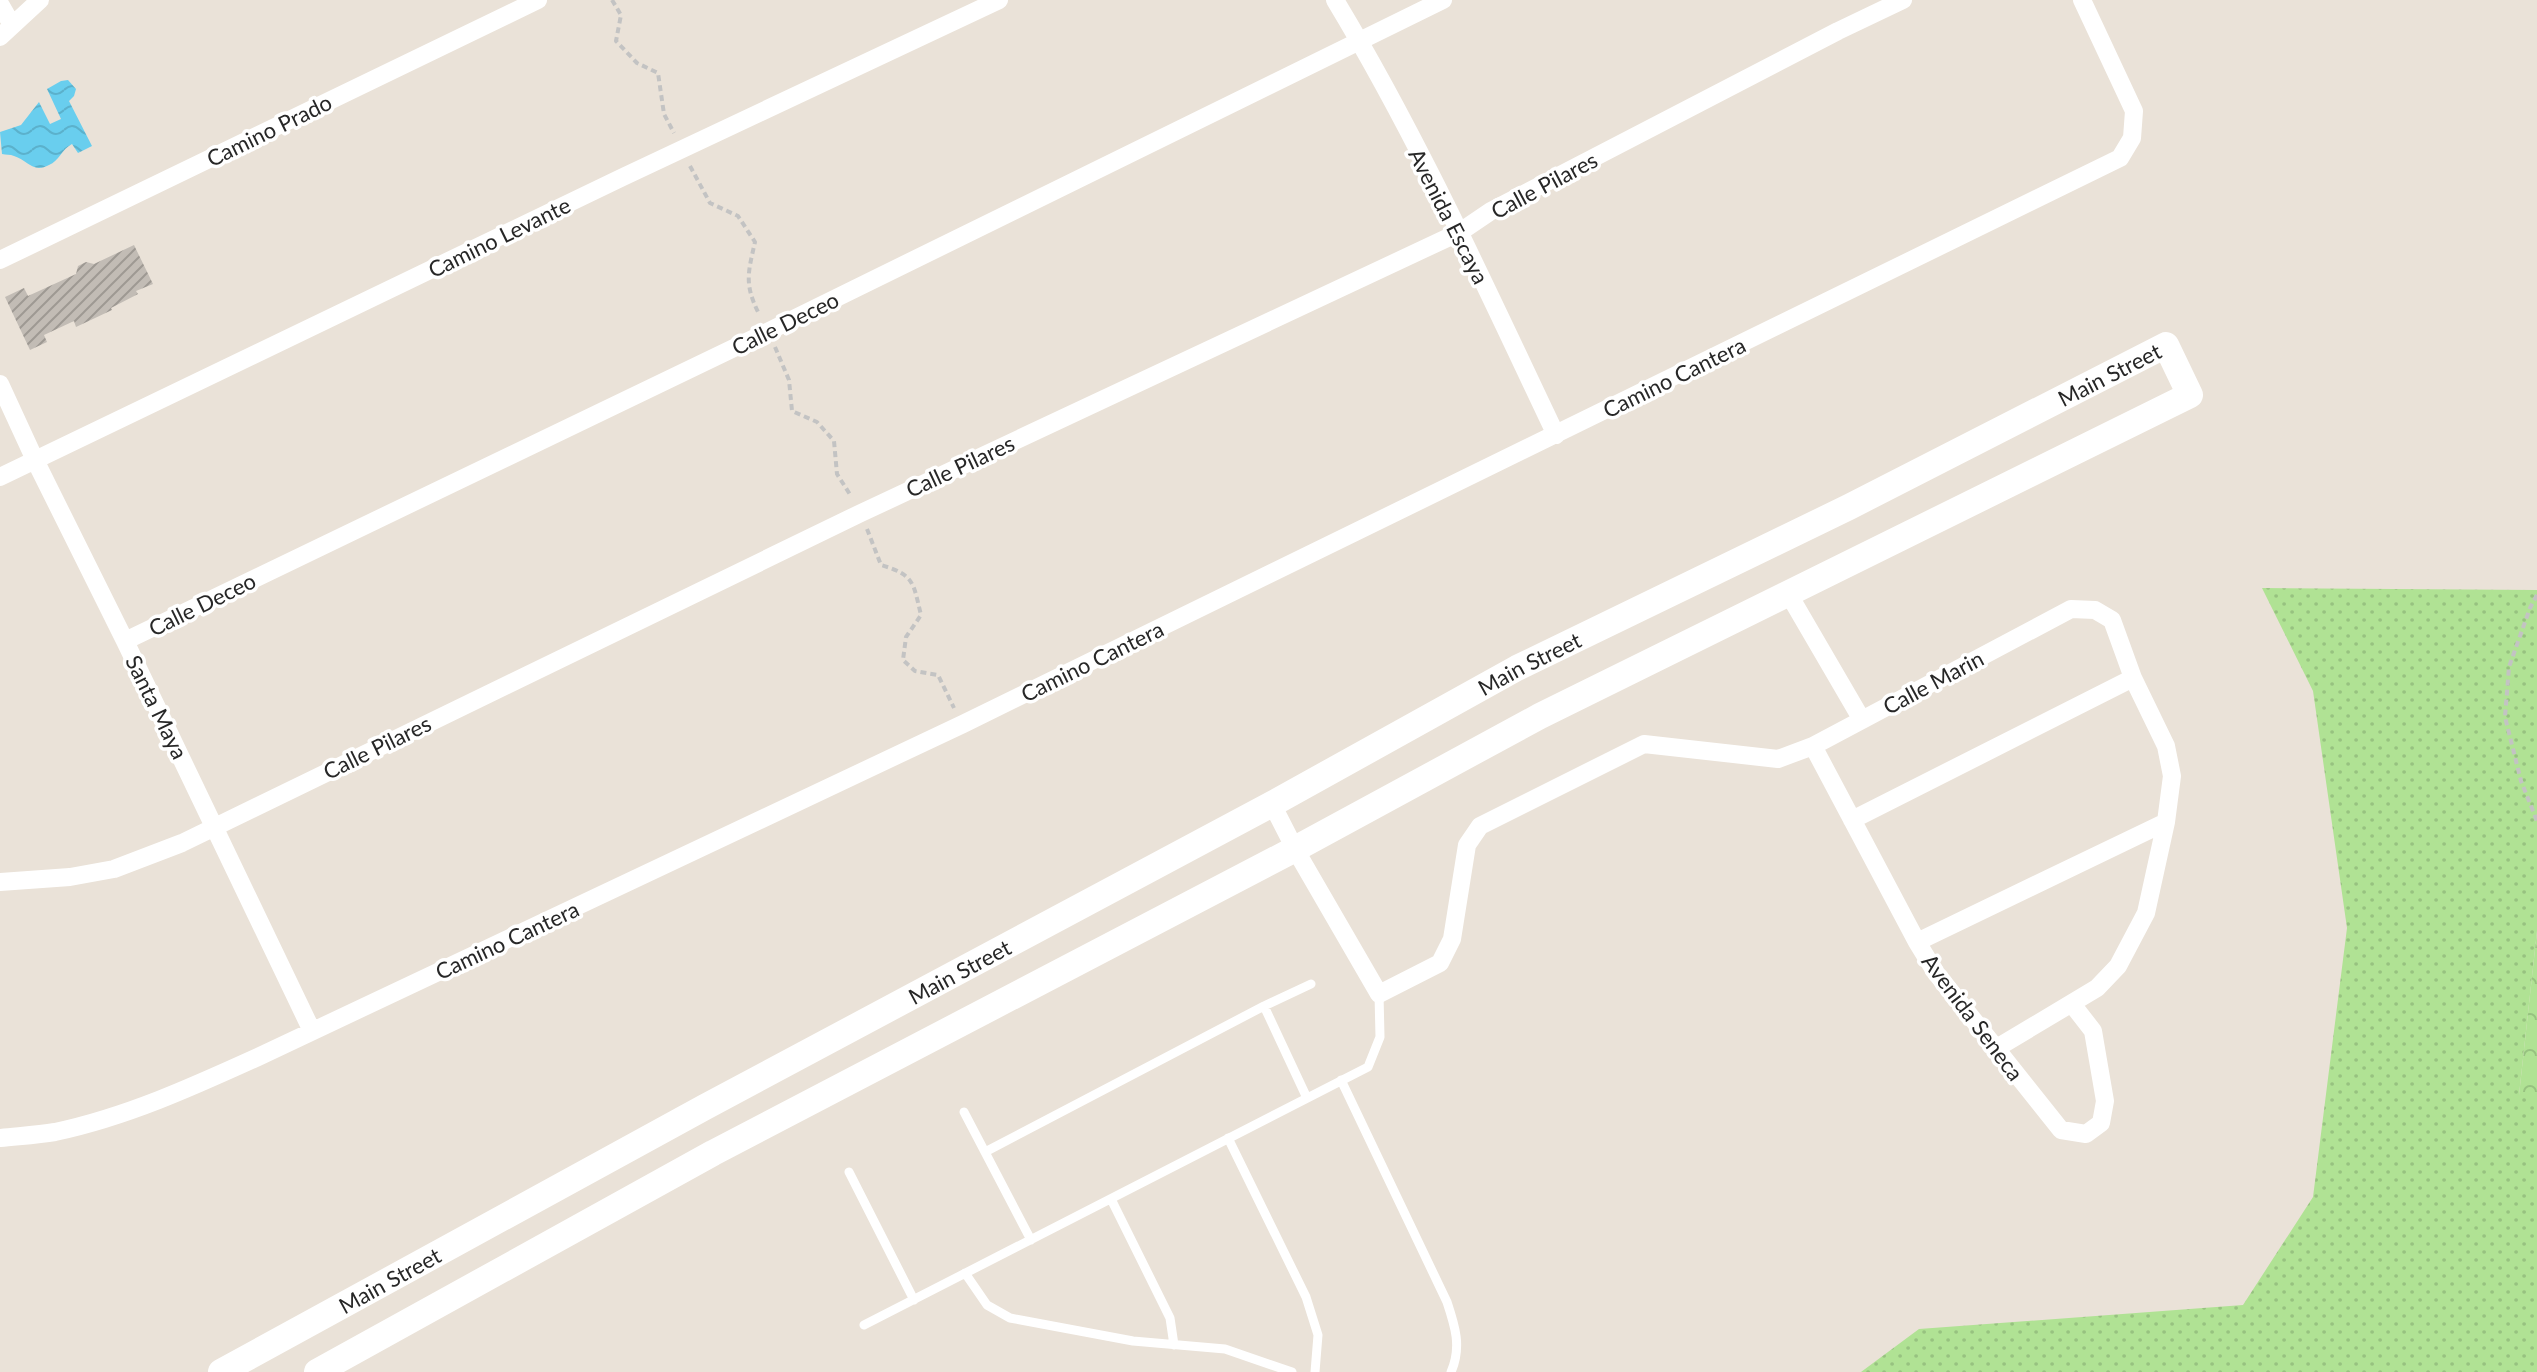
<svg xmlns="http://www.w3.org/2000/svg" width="2537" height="1372" viewBox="0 0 2537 1372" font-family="Lato,sans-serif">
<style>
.grass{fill:url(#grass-dots)}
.forest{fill:url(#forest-crowns)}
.water{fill:url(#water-waves)}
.building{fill:url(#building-hatch)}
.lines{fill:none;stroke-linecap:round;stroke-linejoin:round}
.path{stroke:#c3c3c3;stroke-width:4;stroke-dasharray:6 4;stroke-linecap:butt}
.lane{stroke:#fff;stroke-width:9}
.street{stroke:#fff;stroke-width:18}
.secondary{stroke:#fff;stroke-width:26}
.labels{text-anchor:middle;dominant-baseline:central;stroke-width:7;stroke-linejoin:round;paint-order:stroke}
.street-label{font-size:22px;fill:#272727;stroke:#fff}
</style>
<defs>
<pattern id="grass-dots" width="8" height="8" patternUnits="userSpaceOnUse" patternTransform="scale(2)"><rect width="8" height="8" fill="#b0e294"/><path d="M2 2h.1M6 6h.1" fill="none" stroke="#97c280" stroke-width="1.8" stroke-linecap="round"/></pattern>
<pattern id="forest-crowns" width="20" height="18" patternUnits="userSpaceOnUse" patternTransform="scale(2)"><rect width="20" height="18" fill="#b0e294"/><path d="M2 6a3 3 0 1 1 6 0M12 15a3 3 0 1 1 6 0" fill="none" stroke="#97c280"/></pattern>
<pattern id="water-waves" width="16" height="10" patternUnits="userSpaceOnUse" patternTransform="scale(2)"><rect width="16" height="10" fill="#69ceee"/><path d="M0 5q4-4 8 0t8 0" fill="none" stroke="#5bb1cc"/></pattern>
<pattern id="building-hatch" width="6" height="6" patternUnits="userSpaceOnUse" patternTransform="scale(2)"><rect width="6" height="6" fill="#c2bcb5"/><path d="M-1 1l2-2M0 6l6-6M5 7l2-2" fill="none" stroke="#9e9993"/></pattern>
</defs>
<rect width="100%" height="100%" fill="#eae2d8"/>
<path class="grass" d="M 2262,588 L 2537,590 L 2537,931 L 2519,1095 L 2537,1095 L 2537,1372 L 1861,1372 L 1919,1329 L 2243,1305 L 2313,1197 L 2347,928 L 2313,691 Z"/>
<path class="forest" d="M 2537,931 L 2537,1095 L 2519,1095 Z"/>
<path class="water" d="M 68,80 L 76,89 L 74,96 L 69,101 L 92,146 L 78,153 L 72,144 C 62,149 59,161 49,165 C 33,174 28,160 14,156 C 10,154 6,155 2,154 L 0,132 L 21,125 L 39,102 L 50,124 L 61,119 L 47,89 L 61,81 Z"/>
<path class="building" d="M 134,245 L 153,284 L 136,291 L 138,294 L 111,308 L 112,310 L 76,327 L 74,321 L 44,335 L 47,342 L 30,350 L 5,297 L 24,288 L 28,296 L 76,274 L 78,266 L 86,262 L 94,264 Z"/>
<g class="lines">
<path class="path" d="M 612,0 L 621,15 L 616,41 L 637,63 L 658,73 L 664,114 L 674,133
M 690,166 L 710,203 L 738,216 L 755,242 C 748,273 744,284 759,314
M 775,347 L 789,380 L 792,411 L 817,422 L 834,441 L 837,474 L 851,496
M 867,529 L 881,565 C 915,575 913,583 921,615 L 906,637 L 903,660 L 915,671 L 938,675 L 954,708
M 2537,595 L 2530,608 L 2509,667 L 2505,717 L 2521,781 L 2537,821"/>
<path class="lane" d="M 1264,1006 L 1307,1098
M 1341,1080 L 1447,1302 C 1455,1326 1462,1347 1451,1372
M 964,1112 L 1031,1240
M 1228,1138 L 1306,1297 L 1318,1335 L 1315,1372
M 985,1152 L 1264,1006 L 1311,984
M 849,1172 L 914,1300
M 1111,1199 L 1170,1318 L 1174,1345
M 965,1273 L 987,1305 L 1010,1318 L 1133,1341 L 1225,1349 L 1292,1372
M 864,1325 L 1368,1067 L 1380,1037 L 1379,994"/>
<path class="street" d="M 1335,0 C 1419,139 1486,288 1556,435
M 0,4 L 12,25
M 0,37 L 40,0
M 0,260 L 538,0
M 0,384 L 35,460 L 125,641 L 312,1031
M 0,477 L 623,177 L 999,0
M 1788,593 L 1862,720
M 125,641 L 769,331 L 1443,0
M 1813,746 L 1917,942 L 1936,973 L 2061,1130 L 2086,1134 L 2101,1123 L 2105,1101 L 2093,1031 L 2072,1004
M 1272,804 L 1295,849 L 1379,994 L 1440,963 L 1452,939 L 1467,845 L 1480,826 L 1644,744 L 1778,759 L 1813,746 L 2071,609 L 2095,610 L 2112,620 L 2133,678 L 2166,746 L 2172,776 L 2166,822 L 2146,913 L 2118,966 L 2097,988 L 1995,1049
M 1852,820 L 2133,678
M 0,882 L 70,877 L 114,869 L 182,843 L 861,513 L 1460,232 L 1491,211 L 1838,31 L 1903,0
M 1917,942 L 2166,822
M 0,1138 C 18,1136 37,1135 55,1132 C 126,1117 192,1087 258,1057 L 963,724 L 2120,158 L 2132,138 L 2134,111 L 2082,0"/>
<path class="secondary" id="s1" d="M 221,1372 L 705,1107 L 1272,804 L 1517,668 L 1849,507 L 2166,345 L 2190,395 L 1540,716 L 1295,849 L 713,1153 L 317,1372"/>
</g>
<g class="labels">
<g class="street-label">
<text transform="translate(269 130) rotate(-26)">Camino Prado</text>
<text transform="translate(1544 185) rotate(-28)">Calle Pilares</text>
<text transform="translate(1449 216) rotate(63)">Avenida Escaya</text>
<text transform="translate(499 237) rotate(-26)">Camino Levante</text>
<text transform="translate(785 323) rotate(-26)">Calle Deceo</text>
<text stroke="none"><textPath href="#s1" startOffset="2136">Main Street</textPath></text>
<text transform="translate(1674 377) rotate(-26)">Camino Cantera</text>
<text transform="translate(960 466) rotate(-25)">Calle Pilares</text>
<text transform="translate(202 604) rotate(-26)">Calle Deceo</text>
<text transform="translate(1092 661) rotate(-26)">Camino Cantera</text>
<text stroke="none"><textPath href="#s1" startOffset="1488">Main Street</textPath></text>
<text transform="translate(1933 682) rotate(-28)">Calle Marin</text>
<text transform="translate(157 707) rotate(64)">Santa Maya</text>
<text transform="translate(377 747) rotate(-26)">Calle Pilares</text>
<text transform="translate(507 940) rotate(-25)">Camino Cantera</text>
<text stroke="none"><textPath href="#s1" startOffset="840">Main Street</textPath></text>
<text transform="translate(1973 1017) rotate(53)">Avenida Seneca</text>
<text stroke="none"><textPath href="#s1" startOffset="192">Main Street</textPath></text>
</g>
</g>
</svg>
